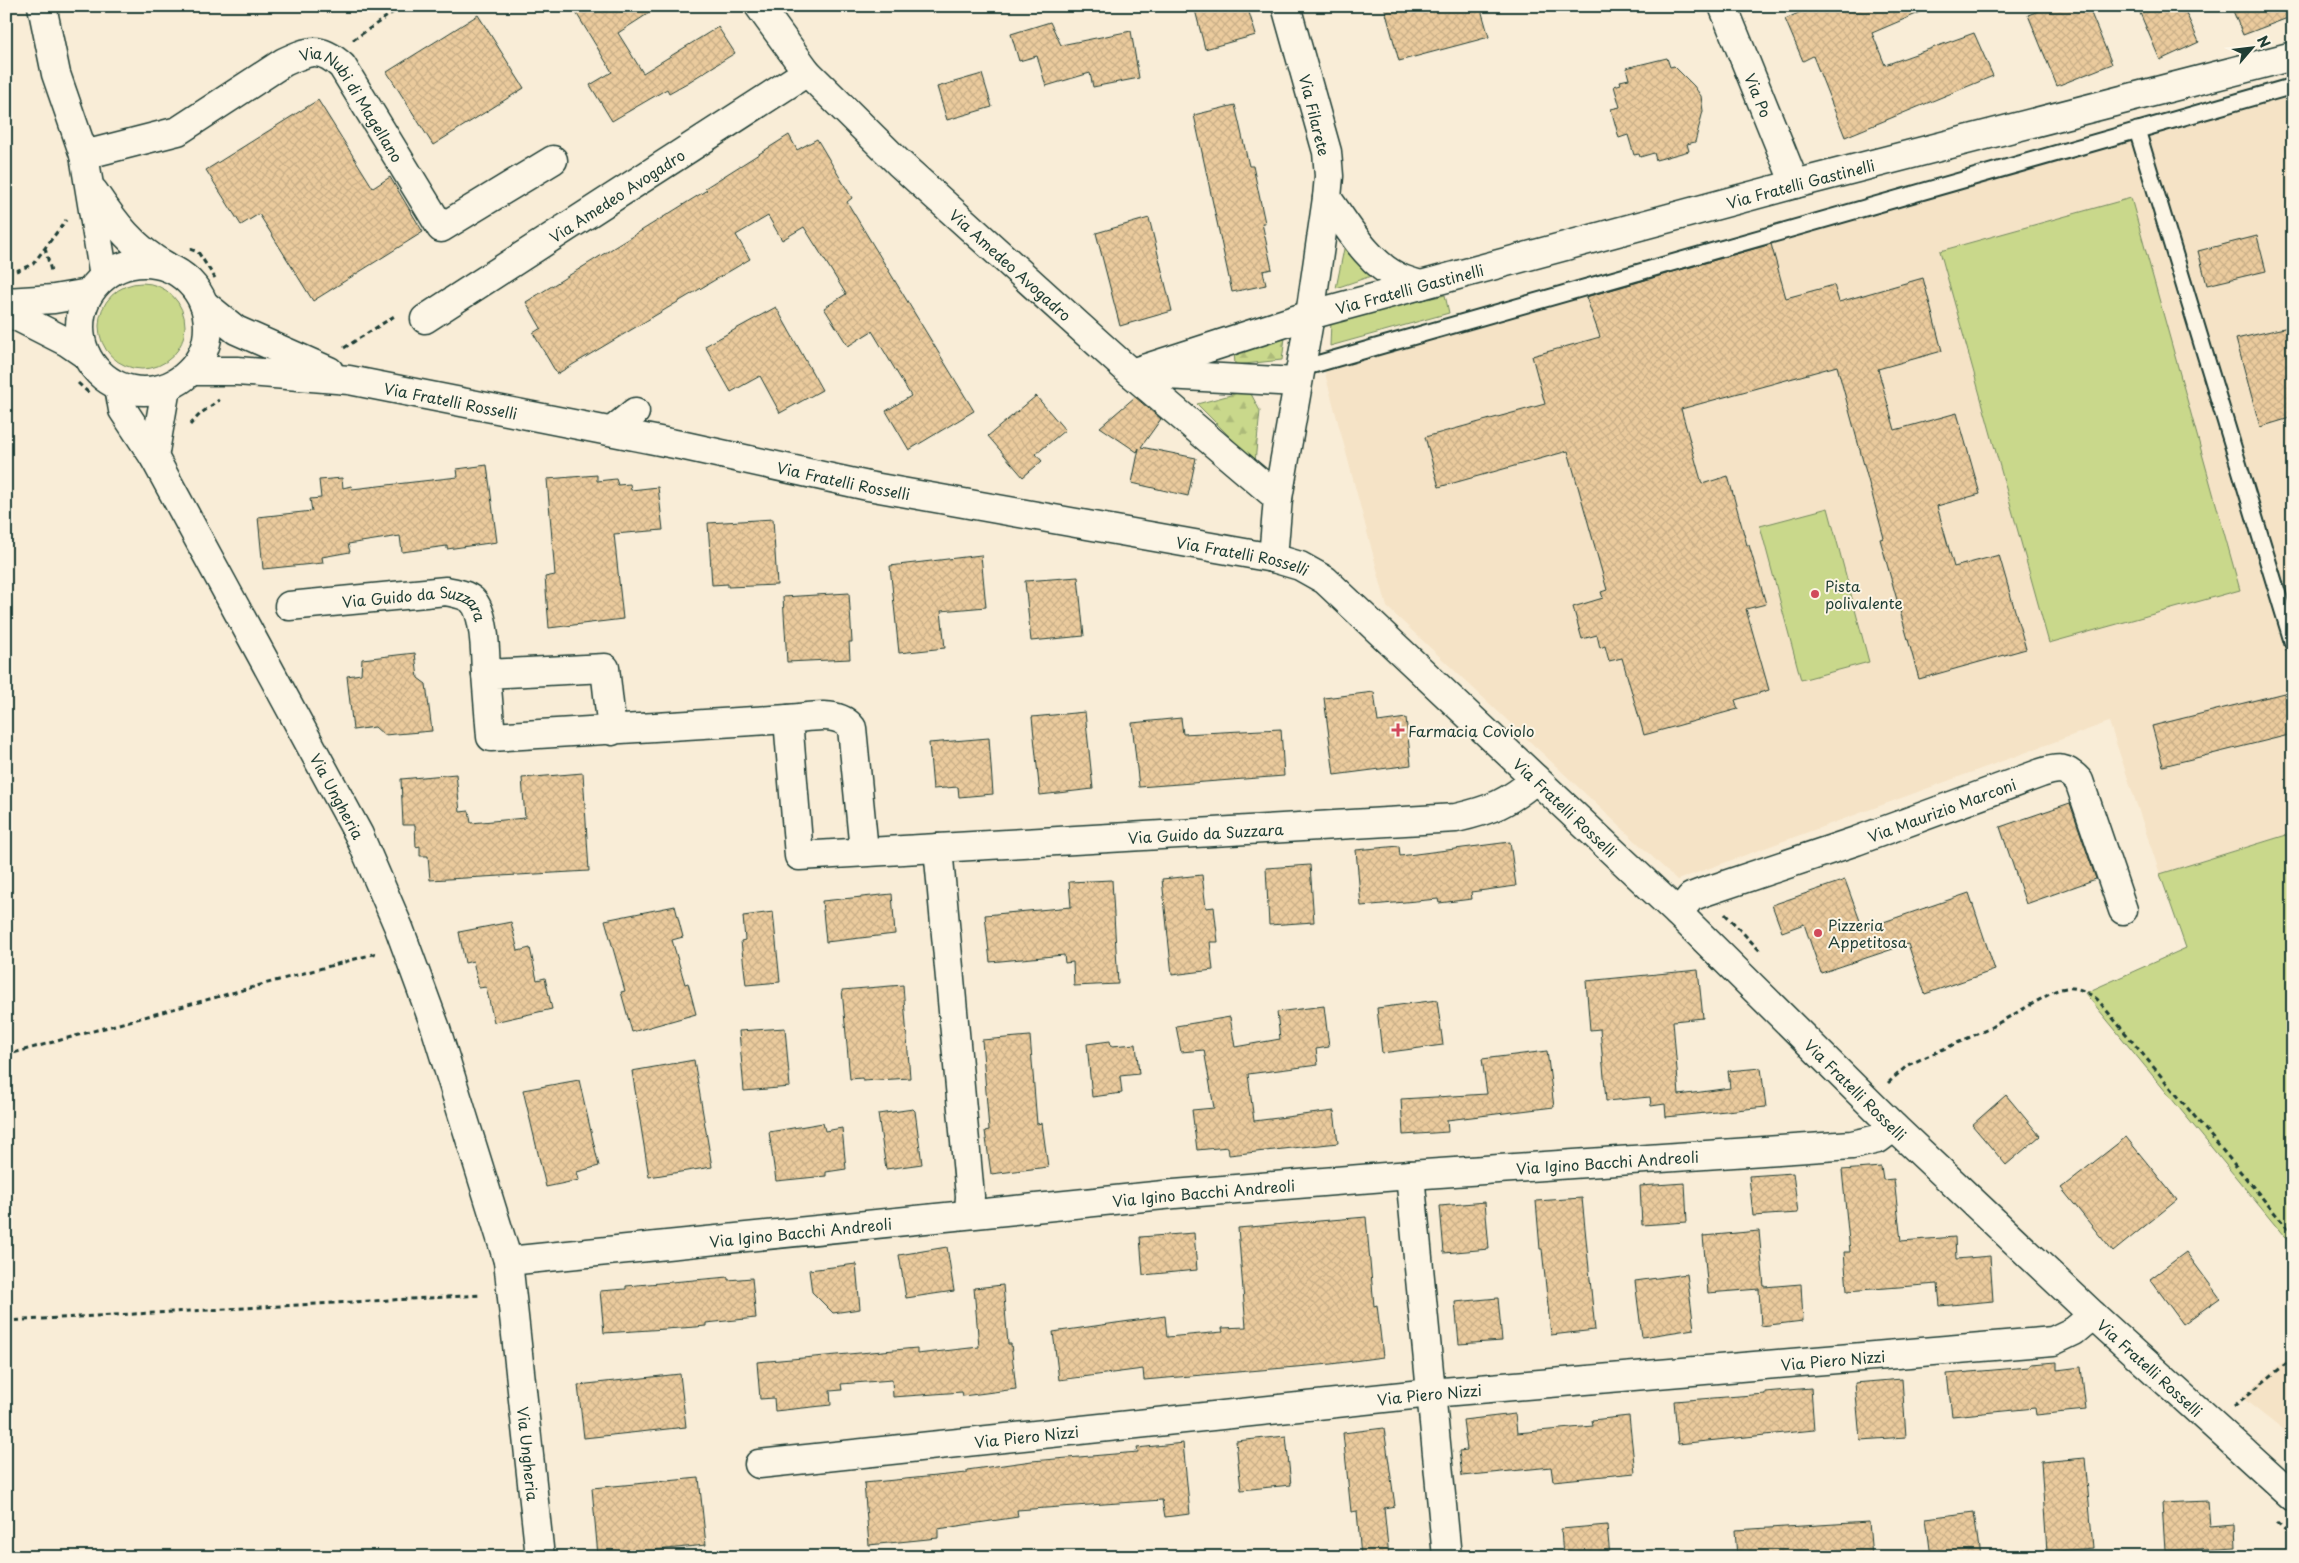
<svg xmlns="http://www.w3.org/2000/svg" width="2299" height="1563" viewBox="0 0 2299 1563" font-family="'Playpen Sans',sans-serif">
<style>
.built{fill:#f5e3c6}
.green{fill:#c9d88b;stroke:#748a60}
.forest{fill:url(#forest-firs);stroke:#748a60}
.building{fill:url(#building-cross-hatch);stroke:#1f3d34}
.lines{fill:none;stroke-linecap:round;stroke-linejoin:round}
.service-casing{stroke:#1f3d34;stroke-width:19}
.minor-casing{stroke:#1f3d34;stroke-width:31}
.tertiary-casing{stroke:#1f3d34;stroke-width:31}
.path{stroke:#1f3d34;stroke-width:3;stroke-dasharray:5 4;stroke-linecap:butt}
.service{stroke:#fcf5e5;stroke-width:15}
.minor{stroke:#fcf5e5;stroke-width:28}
.tertiary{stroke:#fcf5e5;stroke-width:28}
.poi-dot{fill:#d1495b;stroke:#fcf5e5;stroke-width:2}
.labels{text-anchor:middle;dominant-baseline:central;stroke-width:4;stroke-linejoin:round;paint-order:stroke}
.street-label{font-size:15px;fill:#1f3d34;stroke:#fcf5e5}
.poi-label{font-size:15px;fill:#1f3d34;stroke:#fcf5e5;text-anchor:start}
</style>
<defs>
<pattern id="forest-firs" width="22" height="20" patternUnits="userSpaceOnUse" patternTransform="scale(1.25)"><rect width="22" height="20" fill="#c9d88b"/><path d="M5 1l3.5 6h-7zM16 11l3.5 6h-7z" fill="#acba79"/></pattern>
<pattern id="building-cross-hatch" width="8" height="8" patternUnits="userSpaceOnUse" patternTransform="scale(1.25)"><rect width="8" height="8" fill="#ebcb9d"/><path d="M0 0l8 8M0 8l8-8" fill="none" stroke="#c9af88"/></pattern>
</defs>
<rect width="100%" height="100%" fill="#f9edd7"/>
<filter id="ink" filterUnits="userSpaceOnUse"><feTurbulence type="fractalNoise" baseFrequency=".02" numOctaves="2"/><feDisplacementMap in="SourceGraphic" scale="10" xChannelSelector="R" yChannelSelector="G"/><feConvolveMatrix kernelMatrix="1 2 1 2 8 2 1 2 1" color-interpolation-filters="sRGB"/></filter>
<g filter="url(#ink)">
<path class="built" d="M 2293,87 L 2293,833 L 2160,874 L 2109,722 L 1677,880 L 1387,607 L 1322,362 Z
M 2293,1354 L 2293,1438 L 2241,1397 Z"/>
<path class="green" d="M 2131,198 L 2240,590 L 2049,643 L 1940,251 Z
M 1345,244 L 1374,275 L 1336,288 Z
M99 326a43 43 0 1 1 86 0a43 43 0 1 1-86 0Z
M 1445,295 L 1449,313 L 1330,346 L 1331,321 Z
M 1828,508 L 1869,662 L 1801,680 L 1760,526 Z
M 2293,833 L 2293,1247 L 2085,993 L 2186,948 L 2160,874 Z"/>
<path class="forest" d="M 1285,338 L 1282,360 L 1235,365 L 1234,351 Z
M 1249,390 L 1260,411 L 1255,462 L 1197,404 Z"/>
<path class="building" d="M 572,6 L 660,6 L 618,33 L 643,73 L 718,27 L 735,53 L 687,83 L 669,93 L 667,89 L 612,121 L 590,85 L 612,72 Z
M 1194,6 L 1247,6 L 1256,35 L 1205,49 Z
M 1384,6 L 1480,6 L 1489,37 L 1399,61 Z
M 1814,6 L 1935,6 L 1872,33 L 1885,65 L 1974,33 L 1993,76 L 1845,137 L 1813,56 L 1803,61 L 1785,19 Z
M 2051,6 L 2088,6 L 2112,64 L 2057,86 L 2028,15 Z
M 2137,6 L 2183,6 L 2199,42 L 2160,60 Z
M 2231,6 L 2293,6 L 2293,16 L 2243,35 Z
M 478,15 L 524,88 L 433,145 L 387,72 Z
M 1050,22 L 1061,45 L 1131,31 L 1139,78 L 1093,87 L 1090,73 L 1046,86 L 1037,56 L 1019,61 L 1011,34 Z
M 1667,58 L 1670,67 L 1674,66 L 1694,86 L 1701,96 L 1703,111 L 1695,142 L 1687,144 L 1689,151 L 1656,160 L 1654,153 L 1640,157 L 1639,154 L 1634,155 L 1628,135 L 1619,138 L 1611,109 L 1620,107 L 1614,86 L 1621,84 L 1620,81 L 1629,79 L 1626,68 Z
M 982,74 L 992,107 L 947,120 L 937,87 Z
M 318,100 L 373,188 L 390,177 L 423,232 L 313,301 L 259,214 L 241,225 L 206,170 Z
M 1235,105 L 1249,166 L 1253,166 L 1265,223 L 1262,223 L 1272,269 L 1263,271 L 1266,285 L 1232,292 L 1194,115 Z
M 789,135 L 797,150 L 817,139 L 852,198 L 847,202 L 974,411 L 909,450 L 886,411 L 911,396 L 872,331 L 848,346 L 824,308 L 846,294 L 804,227 L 782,240 L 768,216 L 736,235 L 750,259 L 557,374 L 533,333 L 541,328 L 526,302 L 707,190 L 705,188 Z
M 1149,218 L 1172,311 L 1120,326 L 1096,233 Z
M 2257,236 L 2266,271 L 2207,285 L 2198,251 Z
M 1771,244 L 1786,298 L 1834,285 L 1839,302 L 1923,278 L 1942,351 L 1878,369 L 1895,430 L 1957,413 L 1980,494 L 1937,506 L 1954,567 L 1999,555 L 2026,649 L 1919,679 L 1880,539 L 1884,538 L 1837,366 L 1681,409 L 1702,484 L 1728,476 L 1747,545 L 1749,545 L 1766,604 L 1746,609 L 1769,690 L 1735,700 L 1738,709 L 1644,735 L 1622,658 L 1609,661 L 1605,646 L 1600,648 L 1597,635 L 1582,639 L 1573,607 L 1603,598 L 1601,592 L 1607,590 L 1568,451 L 1439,487 L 1425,437 L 1545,404 L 1532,356 L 1600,337 L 1586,297 Z
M 776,307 L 822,390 L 780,413 L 760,376 L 731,392 L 705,346 Z
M 2293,326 L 2293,417 L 2260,427 L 2236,339 Z
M 1036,396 L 1065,430 L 1036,454 L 1042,461 L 1023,477 L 988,436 Z
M 1135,397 L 1161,419 L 1141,447 L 1196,458 L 1188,496 L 1132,483 L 1139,448 L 1137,452 L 1100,427 Z
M 487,465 L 497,542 L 447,549 L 447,546 L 402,552 L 400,536 L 348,544 L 350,552 L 322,557 L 323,563 L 263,569 L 258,517 L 312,511 L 310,499 L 321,498 L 319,480 L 342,478 L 343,488 L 351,486 L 352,489 L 458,477 L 457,469 Z
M 597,475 L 597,481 L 616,479 L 618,485 L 630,484 L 631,490 L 658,487 L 663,530 L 614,534 L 623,619 L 549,628 L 545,577 L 555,575 L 547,479 Z
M 773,519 L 777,585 L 728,587 L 728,584 L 712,585 L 708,523 Z
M 981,555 L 986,607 L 941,611 L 945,648 L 899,653 L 890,566 Z
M 1078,577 L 1084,636 L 1031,641 L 1025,581 Z
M 849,593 L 852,642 L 849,642 L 850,659 L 787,662 L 783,597 Z
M 415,653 L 418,678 L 426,684 L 432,731 L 384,735 L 375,727 L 353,730 L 347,676 L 361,674 L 362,659 Z
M 1374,692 L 1378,722 L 1406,718 L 1411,765 L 1334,775 L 1324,698 Z
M 2284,693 L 2293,734 L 2163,766 L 2152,726 Z
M 1085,712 L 1093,789 L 1040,795 L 1032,717 Z
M 1181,718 L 1183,734 L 1281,729 L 1284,776 L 1139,787 L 1132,723 Z
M 989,738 L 993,794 L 959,797 L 958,787 L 933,789 L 929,743 Z
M 583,773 L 589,871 L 430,880 L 428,856 L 420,856 L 420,846 L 416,847 L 415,825 L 403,825 L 401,779 L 456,774 L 460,812 L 469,811 L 471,823 L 525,818 L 522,778 Z
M 2070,803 L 2096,879 L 2026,904 L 2000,827 Z
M 1510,842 L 1516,886 L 1471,892 L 1472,899 L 1439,903 L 1438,899 L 1361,906 L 1356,850 L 1399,846 L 1400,856 Z
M 1310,865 L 1314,922 L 1269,925 L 1266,868 Z
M 1202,875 L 1206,908 L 1214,907 L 1218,942 L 1210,942 L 1213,970 L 1172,975 L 1162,879 Z
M 1112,880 L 1118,984 L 1074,986 L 1073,962 L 1065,963 L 1064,955 L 990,962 L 985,915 L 1071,907 L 1069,882 Z
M 1845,880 L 1863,929 L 1969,893 L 1995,970 L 1925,994 L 1908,944 L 1821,973 L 1804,924 L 1782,932 L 1772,905 Z
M 892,894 L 895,934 L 826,942 L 822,901 Z
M 675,906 L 683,937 L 672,940 L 685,984 L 688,983 L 696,1014 L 632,1032 L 621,992 L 625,991 L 605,920 Z
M 773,912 L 780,982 L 746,985 L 741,941 L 745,940 L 743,916 Z
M 511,922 L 518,951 L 530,948 L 537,980 L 545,978 L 552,1009 L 494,1022 L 486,987 L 479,988 L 473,961 L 465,963 L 459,932 Z
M 1698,970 L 1703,1018 L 1673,1021 L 1679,1095 L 1730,1088 L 1728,1071 L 1761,1068 L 1766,1107 L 1666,1117 L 1665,1104 L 1651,1106 L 1650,1097 L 1606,1101 L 1600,1029 L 1590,1030 L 1586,981 Z
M 903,985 L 910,1078 L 863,1081 L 862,1078 L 850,1079 L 842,990 Z
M 1437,1000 L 1443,1045 L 1382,1053 L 1377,1008 Z
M 1324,1006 L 1329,1047 L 1316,1049 L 1318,1065 L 1248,1074 L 1254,1121 L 1334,1111 L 1338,1143 L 1229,1155 L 1228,1147 L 1197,1150 L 1192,1110 L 1214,1108 L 1204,1050 L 1181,1052 L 1176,1026 L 1230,1017 L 1235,1047 L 1280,1039 L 1277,1012 Z
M 785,1028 L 790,1087 L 744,1091 L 739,1031 Z
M 1030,1036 L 1037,1124 L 1042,1123 L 1048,1167 L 991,1174 L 985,1131 L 989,1130 L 982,1040 Z
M 1110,1041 L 1111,1046 L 1136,1044 L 1139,1074 L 1120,1076 L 1122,1093 L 1092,1097 L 1087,1044 Z
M 1547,1051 L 1554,1107 L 1447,1120 L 1448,1132 L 1403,1135 L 1401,1099 L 1487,1094 L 1482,1059 Z
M 694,1060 L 712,1167 L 649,1177 L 632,1071 Z
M 579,1080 L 599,1166 L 577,1172 L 579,1180 L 546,1187 L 523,1090 Z
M 2006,1095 L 2040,1136 L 2006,1165 L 1972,1125 Z
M 913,1109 L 915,1111 L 922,1164 L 886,1169 L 878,1114 Z
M 823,1123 L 825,1131 L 842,1128 L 846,1169 L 826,1172 L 826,1176 L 776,1181 L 769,1132 Z
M 2126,1137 L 2177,1200 L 2113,1252 L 2061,1188 Z
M 1881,1167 L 1883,1180 L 1894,1179 L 1901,1241 L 1955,1237 L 1956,1259 L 1990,1256 L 1993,1301 L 1940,1306 L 1938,1284 L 1847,1291 L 1844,1252 L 1850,1252 L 1842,1170 Z
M 1793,1173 L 1798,1213 L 1753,1216 L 1749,1176 Z
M 1685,1183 L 1687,1222 L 1642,1225 L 1640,1186 Z
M 1582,1198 L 1595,1330 L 1551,1335 L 1542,1249 L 1540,1249 L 1536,1201 Z
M 1485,1202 L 1489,1249 L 1444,1253 L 1440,1206 Z
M 1366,1217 L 1374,1306 L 1377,1305 L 1383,1357 L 1331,1364 L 1144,1380 L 1143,1369 L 1059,1380 L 1053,1332 L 1165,1316 L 1167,1337 L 1223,1332 L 1222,1328 L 1246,1327 L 1238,1228 Z
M 1759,1231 L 1764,1287 L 1801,1284 L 1803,1321 L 1761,1326 L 1759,1289 L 1708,1293 L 1703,1236 Z
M 1194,1233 L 1197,1270 L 1143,1275 L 1140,1237 Z
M 947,1247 L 954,1291 L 906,1298 L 899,1255 Z
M 2186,1252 L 2220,1298 L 2183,1324 L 2150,1279 Z
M 856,1264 L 860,1309 L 833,1313 L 812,1292 L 809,1270 Z
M 1687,1274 L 1694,1329 L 1642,1337 L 1635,1281 Z
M 728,1277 L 728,1280 L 752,1278 L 756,1318 L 706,1323 L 706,1326 L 696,1327 L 604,1333 L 600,1291 L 626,1289 L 626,1286 Z
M 1003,1285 L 1008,1344 L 1011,1344 L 1016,1389 L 963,1396 L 962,1392 L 893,1397 L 892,1380 L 841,1384 L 842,1390 L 830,1391 L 831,1405 L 775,1411 L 774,1398 L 760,1399 L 757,1362 L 917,1348 L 917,1354 L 979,1347 L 974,1288 Z
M 1498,1298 L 1502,1341 L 1459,1344 L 1455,1302 Z
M 2057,1362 L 2057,1370 L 2081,1367 L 2086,1410 L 2036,1415 L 2035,1408 L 1952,1416 L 1947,1374 L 2029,1367 L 2031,1364 Z
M 680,1374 L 686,1427 L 584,1438 L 578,1385 Z
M 1902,1379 L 1906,1437 L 1860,1440 L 1855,1383 Z
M 1811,1388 L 1814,1430 L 1678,1444 L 1674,1401 L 1765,1394 L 1765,1392 Z
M 1515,1414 L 1517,1433 L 1593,1426 L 1592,1420 L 1629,1416 L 1635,1473 L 1553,1481 L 1551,1467 L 1462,1476 L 1459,1451 L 1467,1450 L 1463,1420 Z
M 1384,1428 L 1395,1506 L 1384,1508 L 1389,1557 L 1361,1557 L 1357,1511 L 1351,1512 L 1343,1433 Z
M 1286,1436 L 1291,1485 L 1241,1490 L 1236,1441 Z
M 1183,1443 L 1190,1514 L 1165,1517 L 1162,1500 L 1017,1510 L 1018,1517 L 938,1529 L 938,1538 L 869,1545 L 864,1483 L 967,1473 L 967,1470 L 1032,1461 L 1138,1452 L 1137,1448 Z
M 2085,1458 L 2093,1548 L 2047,1552 L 2041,1462 Z
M 699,1478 L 706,1545 L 598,1556 L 592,1488 Z
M 2208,1501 L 2210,1526 L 2234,1524 L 2235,1547 L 2165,1551 L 2162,1503 Z
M 1974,1512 L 1980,1557 L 1931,1557 L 1926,1518 Z
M 1869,1522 L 1872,1557 L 1737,1557 L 1735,1530 Z
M 1607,1525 L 1610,1557 L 1563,1557 L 1561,1529 Z"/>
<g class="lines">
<g class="service-casing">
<path id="service" d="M 2137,130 L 2293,644
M 1299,369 L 2293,86"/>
</g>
<g class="minor-casing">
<g id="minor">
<path d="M 42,6 L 56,74 L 84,155 L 104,277"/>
<path id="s1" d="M 759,6 L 807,72 L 899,163 L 1131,373 L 1278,498"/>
<path id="s2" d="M 1723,6 L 1795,184"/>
<path id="s3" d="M 84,155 L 178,131 L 284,62 C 310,50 320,46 342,66 L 441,228 L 553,160"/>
<path d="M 94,192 C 114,222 134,249 166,266"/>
<path d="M 1327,198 C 1347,225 1367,262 1398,277 C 1405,281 1414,283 1421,285"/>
<path id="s4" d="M 425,319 L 807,72"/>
<path id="s5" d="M 1131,373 L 1310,315 L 1795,184 L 2293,56"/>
<path d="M 1147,374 L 1297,382"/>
<path id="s6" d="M 119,387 L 123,410 L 154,457 L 359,835 L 399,928 L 435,1026 L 508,1261 L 540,1557"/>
<path d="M 612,431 L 635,412"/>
<path d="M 154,457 L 166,388"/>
<path d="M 1273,558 L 1278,498 L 1310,315 L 1327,198 L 1329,176 L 1327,152 L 1286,6"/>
<path id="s7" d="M 289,606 L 446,591 C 455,593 465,594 472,600 C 486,614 485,655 486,674"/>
<path d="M 612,731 L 605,668 L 486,674 L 491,737 L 788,719"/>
<path d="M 938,848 L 970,1196 L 969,1213"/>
<path id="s8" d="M 864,851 L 852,728 C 838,709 808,718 788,719 L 799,856 L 1456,818 C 1491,810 1508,803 1536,779"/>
<path id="s9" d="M 1678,913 L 1691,897 L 1704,892 L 1856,841 L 2041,773 C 2059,767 2066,767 2079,781 L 2123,910"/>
<path d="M 1410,1175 L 1447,1557"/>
<path id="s10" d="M 508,1261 L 1174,1194 L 1410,1175 L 1852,1145 L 1878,1139 L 1894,1127"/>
<path id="s11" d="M 759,1464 L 1431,1393 L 2053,1341 L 2074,1331 L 2093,1315"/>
</g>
</g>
<g class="tertiary-casing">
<g id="tertiary">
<circle cx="144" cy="327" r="64"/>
<path d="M 6,302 L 54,299 L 89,293"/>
<path d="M 204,304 L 236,330 L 329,371"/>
<path d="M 6,311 L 67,342 L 86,355"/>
<path id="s12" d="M 192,371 L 237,371 L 349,380 L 685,446 L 868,486 L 1273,558 L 1300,566 L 1325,580 L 1678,913 L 1894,1127 L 2093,1315 L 2293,1497"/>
</g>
</g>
<path class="path" d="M 353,40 L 402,6
M 45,248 L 51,271
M 190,249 L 198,252 L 215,278
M 16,271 L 33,264 L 66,220
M 344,348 L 396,315
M 78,383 L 90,394
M 190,425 L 200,414 L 219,400
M 1725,914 L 1762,953
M 6,1055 L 377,953
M 1888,1083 L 1908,1065 L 1986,1030 L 2055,991 C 2073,984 2082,989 2097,999 L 2293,1235
M 6,1321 L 482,1295
M 2234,1406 L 2293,1358
M 2277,1523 L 2293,1538"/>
<use href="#service" class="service"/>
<use href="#minor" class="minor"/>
<use href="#tertiary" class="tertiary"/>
</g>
</g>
<g class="poi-dot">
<circle cx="1815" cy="594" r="5"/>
<path d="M1395.5 722.5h5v5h5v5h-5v5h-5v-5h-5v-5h5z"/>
<circle cx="1818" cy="933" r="5"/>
</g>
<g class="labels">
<g class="street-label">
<text stroke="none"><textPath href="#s2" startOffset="96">Via Po</textPath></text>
<text stroke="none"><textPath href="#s3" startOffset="319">Via Nubi di Magellano</textPath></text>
<text transform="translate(1315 115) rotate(76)">Via Filarete</text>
<text stroke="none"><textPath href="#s5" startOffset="696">Via Fratelli Gastinelli</textPath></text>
<text stroke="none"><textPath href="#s4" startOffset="228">Via Amedeo Avogadro</textPath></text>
<text stroke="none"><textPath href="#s1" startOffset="362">Via Amedeo Avogadro</textPath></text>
<text stroke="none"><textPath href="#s5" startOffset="291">Via Fratelli Gastinelli</textPath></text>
<text stroke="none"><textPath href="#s12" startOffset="261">Via Fratelli Rosselli</textPath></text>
<text stroke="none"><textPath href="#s12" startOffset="662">Via Fratelli Rosselli</textPath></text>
<text stroke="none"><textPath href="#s12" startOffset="1068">Via Fratelli Rosselli</textPath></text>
<text stroke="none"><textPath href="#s7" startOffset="131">Via Guido da Suzzara</textPath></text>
<text stroke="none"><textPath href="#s6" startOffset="465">Via Ungheria</textPath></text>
<text stroke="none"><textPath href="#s12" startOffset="1486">Via Fratelli Rosselli</textPath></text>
<text stroke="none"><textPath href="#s9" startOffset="286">Via Maurizio Marconi</textPath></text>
<text stroke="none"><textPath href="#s8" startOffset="736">Via Guido da Suzzara</textPath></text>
<text stroke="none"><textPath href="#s12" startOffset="1891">Via Fratelli Rosselli</textPath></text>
<text stroke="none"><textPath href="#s10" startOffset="1104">Via Igino Bacchi Andreoli</textPath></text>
<text stroke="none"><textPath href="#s10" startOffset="699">Via Igino Bacchi Andreoli</textPath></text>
<text stroke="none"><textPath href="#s10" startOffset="294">Via Igino Bacchi Andreoli</textPath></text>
<text stroke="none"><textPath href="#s11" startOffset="1079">Via Piero Nizzi</textPath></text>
<text stroke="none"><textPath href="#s12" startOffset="2296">Via Fratelli Rosselli</textPath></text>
<text stroke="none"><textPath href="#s11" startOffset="674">Via Piero Nizzi</textPath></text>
<text stroke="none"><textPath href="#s11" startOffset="269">Via Piero Nizzi</textPath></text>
<text stroke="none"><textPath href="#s6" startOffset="1155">Via Ungheria</textPath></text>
</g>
<g class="poi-label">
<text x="1825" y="585">Pista<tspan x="1825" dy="17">polivalente</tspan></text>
<text x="1408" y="730">Farmacia Coviolo</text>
<text x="1828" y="924">Pizzeria<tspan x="1828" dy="17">Appetitosa</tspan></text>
</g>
</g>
<rect width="2299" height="1563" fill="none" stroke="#fcf5e5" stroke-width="25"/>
<rect x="12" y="12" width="2274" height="1538" fill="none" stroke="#1f3d34" stroke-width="2" filter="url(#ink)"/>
<g transform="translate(2252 48) rotate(62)" stroke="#fcf5e5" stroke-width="4" paint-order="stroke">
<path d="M0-4L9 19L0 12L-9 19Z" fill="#1f3d34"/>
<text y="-8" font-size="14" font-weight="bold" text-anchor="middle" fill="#1f3d34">N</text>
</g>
</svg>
